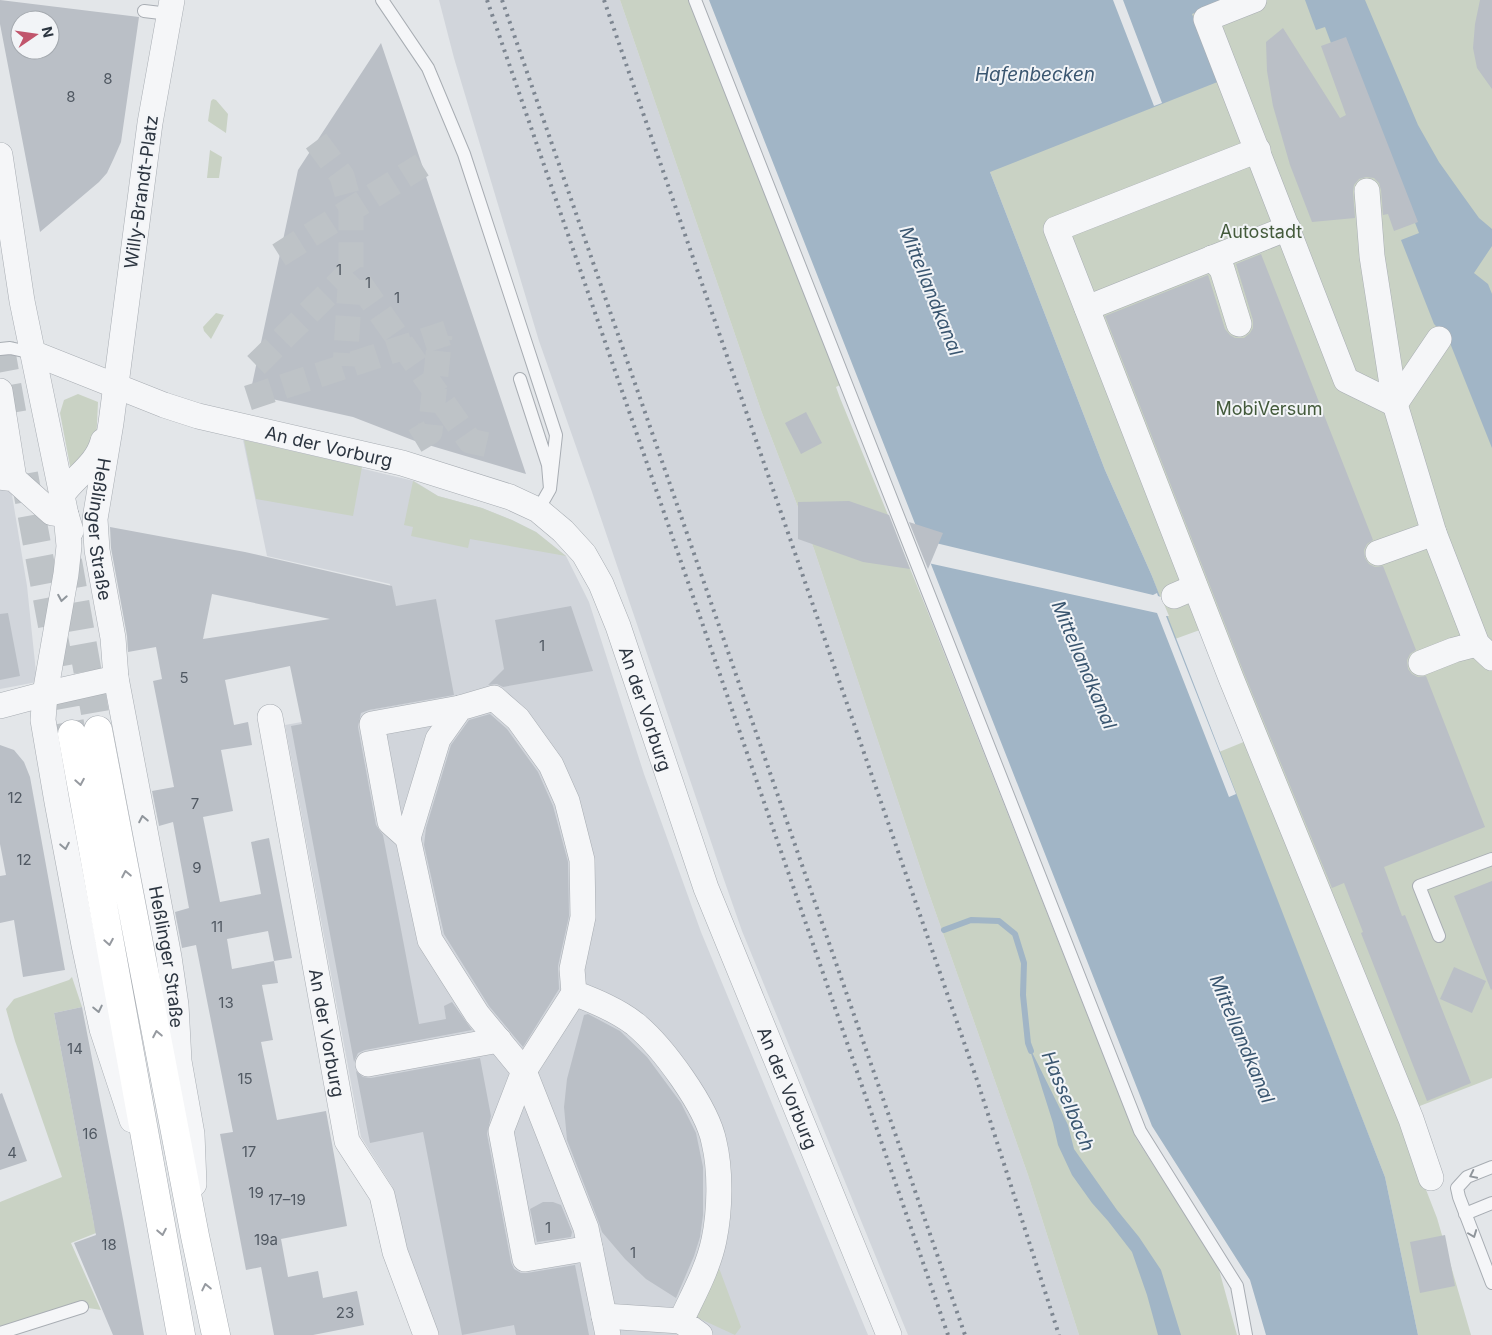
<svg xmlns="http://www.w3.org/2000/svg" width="1492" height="1335" viewBox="0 0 1492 1335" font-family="Inter,sans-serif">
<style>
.built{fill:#d1d5db}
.green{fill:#c9d2c4}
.water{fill:#a1b5c6}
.pier{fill:#e3e6e9}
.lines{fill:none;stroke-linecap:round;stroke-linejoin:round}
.stream{stroke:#a1b5c6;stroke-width:6}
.building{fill:#babfc6;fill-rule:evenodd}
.street-tunnel{stroke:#bec3c7;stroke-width:25;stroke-dasharray:25 12;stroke-linecap:butt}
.secondary-tunnel{stroke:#bec3c7;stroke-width:28;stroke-dasharray:28 14;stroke-linecap:butt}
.lane-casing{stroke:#a8adb3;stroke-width:14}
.street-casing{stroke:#a8adb3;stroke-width:26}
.secondary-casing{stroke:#a8adb3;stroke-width:29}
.lane{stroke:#f5f6f8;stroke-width:12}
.street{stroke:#f5f6f8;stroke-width:25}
.secondary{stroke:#fff;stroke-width:28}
.rail{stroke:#7d8691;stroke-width:4;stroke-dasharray:2.5 5;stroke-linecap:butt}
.oneway{stroke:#90969c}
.oneway2{stroke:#969aa0}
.labels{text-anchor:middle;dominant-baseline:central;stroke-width:4;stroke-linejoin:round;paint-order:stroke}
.number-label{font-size:15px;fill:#505862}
.street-label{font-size:18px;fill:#2c3540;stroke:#f2f4f7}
.park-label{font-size:18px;fill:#435a3b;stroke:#f2f4f7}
.water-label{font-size:19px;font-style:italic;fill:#3a5670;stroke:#f2f4f7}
</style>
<rect width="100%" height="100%" fill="#e3e6e9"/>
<path class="built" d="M 439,0 L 620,0 L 762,413 L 814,549 L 927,888 L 1028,1175 L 1079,1335 L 908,1335 L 742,931 L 722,874 L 592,492 L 539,341 L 454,58 Z
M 0,422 L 27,586 L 37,682 L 0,689 Z
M 243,440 L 414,481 L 438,496 L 482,508 L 512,520 L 536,532 L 566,556 L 589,602 L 644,774 L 701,932 L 868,1335 L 436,1335 L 410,1260 L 392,1186 L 361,1137 L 285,725 L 412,702 L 390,584 L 267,556 Z"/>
<path class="green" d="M 620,0 L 689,0 L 840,385 L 836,387 L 840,398 L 927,610 L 1136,1138 L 1218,1266 L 1237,1335 L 1079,1335 L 1028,1175 L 927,888 L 814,549 L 762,413 Z
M 962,0 L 1492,0 L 1492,1078 L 1412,1109 L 1208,627 L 1175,639 L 1152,576 L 1105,470 L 990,172 Z
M 213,99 L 216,100 L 228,114 L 226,133 L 208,121 L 211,101 Z
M 210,150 L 222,157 L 219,178 L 207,178 Z
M 216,313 L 224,315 L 211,339 L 204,331 L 203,327 Z
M 78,394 L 98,402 L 96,444 L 71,471 L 60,413 L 64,400 Z
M 244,440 L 362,467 L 353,516 L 256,499 Z
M 413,481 L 438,496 L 482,508 L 512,520 L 536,532 L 566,556 L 470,539 L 468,548 L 411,536 L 413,527 L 404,525 Z
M 1251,739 L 1437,1218 L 1471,1335 L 1418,1335 L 1385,1177 L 1219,752 Z
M 72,977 L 82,1007 L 54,1013 L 94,1224 L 101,1231 L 71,1243 L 101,1310 L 82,1307 L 0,1333 L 0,1202 L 62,1177 L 15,1041 L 6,1009 L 14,999 L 69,980 Z
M 719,1268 L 741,1327 L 735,1335 L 696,1317 Z"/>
<path class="water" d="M 709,0 L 1226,0 L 1192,14 L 1220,81 L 990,172 L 1105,470 L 1152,576 L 1385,1177 L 1418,1335 L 1266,1335 L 1250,1280 L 1152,1126 Z
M 1305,0 L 1365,0 L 1418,125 L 1439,162 L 1461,193 L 1479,218 L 1492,229 L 1492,246 L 1474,273 L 1488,284 L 1492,294 L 1492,448 L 1448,338 L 1434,324 L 1401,240 L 1419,233 L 1346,47 L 1334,51 L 1325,27 L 1316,30 Z
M 1028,1044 L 1068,1125 L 1074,1149 L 1117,1210 L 1139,1237 L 1161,1270 L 1181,1335 L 1158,1335 L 1147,1295 L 1132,1252 L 1108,1221 L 1092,1203 L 1072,1175 L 1058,1145 L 1053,1123 Z"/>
<path class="pier" d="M 1113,0 L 1123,0 L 1162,103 L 1154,106 Z
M 919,539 L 1153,595 L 1157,593 L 1158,596 L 1161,597 L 1169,616 L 1166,616 L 1236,794 L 1229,797 L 1157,613 L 928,563 Z"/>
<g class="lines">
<path class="stream" d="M 944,930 L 971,920 L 999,921 L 1015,934 L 1024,963 L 1023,995 L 1028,1043 L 1031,1051"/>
</g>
<path class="building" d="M 0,0 L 139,17 L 121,142 L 114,158 L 107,173 L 99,182 L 40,232 L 0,24 ZM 20,20 L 50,20 L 50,50 L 20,50 Z
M 1480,0 L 1492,0 L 1492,89 L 1477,68 L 1473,48 L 1475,24 Z
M 1283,28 L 1340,118 L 1346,115 L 1321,46 L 1346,37 L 1418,222 L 1394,231 L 1388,214 L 1383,215 L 1381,190 L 1379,183 L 1374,178 L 1366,177 L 1359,179 L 1354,185 L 1353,192 L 1355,218 L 1312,222 L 1290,165 L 1273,106 L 1267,71 L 1266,42 Z
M 381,43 L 523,465 L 526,474 L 415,441 L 353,417 L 250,394 L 298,170 Z
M 1261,254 L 1373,540 L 1367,544 L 1364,550 L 1365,558 L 1369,564 L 1375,567 L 1383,566 L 1416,650 L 1410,654 L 1407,660 L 1408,669 L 1412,674 L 1418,677 L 1426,676 L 1485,827 L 1384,867 L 1402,916 L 1405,915 L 1471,1083 L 1427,1101 L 1361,933 L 1363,932 L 1344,883 L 1332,888 L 1244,673 L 1105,316 L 1208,275 L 1225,329 L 1230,335 L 1235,338 L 1244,338 L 1250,333 L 1253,328 L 1253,320 L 1236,264 Z
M 806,412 L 822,443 L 801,454 L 785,423 Z
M 849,501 L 889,515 L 910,569 L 863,562 L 798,539 L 798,502 Z
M 909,522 L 943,533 L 928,569 Z
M 110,527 L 245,552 L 392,586 L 396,606 L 436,599 L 454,695 L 369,710 L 361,713 L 358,727 L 376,825 L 383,835 L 419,1024 L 446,1019 L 444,1006 L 452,1002 L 472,1030 L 365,1050 L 358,1053 L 354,1062 L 291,726 L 302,724 L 290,666 L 225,680 L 234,725 L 248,722 L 252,745 L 221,750 L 233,811 L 203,817 L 220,902 L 261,894 L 251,842 L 269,838 L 292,958 L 274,961 L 278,983 L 262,985 L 273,1040 L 261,1042 L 277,1120 L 326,1111 L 347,1226 L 281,1239 L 288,1277 L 318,1271 L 323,1298 L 357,1291 L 364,1325 L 313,1335 L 274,1335 L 261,1267 L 246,1270 L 220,1134 L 233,1132 L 196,945 L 182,948 L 175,912 L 189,908 L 173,822 L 159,826 L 152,791 L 174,787 L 153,681 L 162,679 L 156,647 L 128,652 L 127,636 L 111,548 ZM 212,594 L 330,619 L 203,639 ZM 268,931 L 274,961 L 232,969 L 227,939 Z
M 571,606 L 593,671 L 503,687 L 497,684 L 488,685 L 504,669 L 495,620 Z
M 8,613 L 20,676 L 0,680 L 0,614 Z
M 490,714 L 507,729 L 538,772 L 553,806 L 568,862 L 569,916 L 558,966 L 559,989 L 523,1047 L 489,1006 L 444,934 L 424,845 L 426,828 L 451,745 L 469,720 Z
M 0,745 L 14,750 L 24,762 L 30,777 L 65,970 L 23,977 L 14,920 L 0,923 L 0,876 L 6,875 L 0,844 Z
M 1492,881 L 1492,989 L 1491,990 L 1454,896 Z
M 1454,967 L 1486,981 L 1472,1013 L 1440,999 Z
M 82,1007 L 123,1219 L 144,1335 L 113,1335 L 74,1243 L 96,1235 L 54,1013 Z
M 588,1014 L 620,1031 L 647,1057 L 681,1103 L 696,1133 L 703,1167 L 703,1215 L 700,1237 L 694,1256 L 676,1298 L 646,1279 L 625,1259 L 602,1232 L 599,1223 L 567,1140 L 564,1107 L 567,1079 L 584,1015 Z
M 480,1058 L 491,1116 L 487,1134 L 511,1262 L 514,1269 L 521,1273 L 527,1273 L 575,1265 L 589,1335 L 516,1335 L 514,1325 L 462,1335 L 423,1132 L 370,1143 L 356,1071 L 363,1077 L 371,1078 Z
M 2,1093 L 27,1161 L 0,1170 L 0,1094 Z
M 543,1202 L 553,1202 L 561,1205 L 572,1232 L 571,1237 L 537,1242 L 530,1209 Z
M 1445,1235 L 1455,1286 L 1420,1293 L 1410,1242 Z"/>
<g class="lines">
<path class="street-tunnel" d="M 316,141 L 342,176 L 351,209 L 351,271 L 345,366
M 279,255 L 422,165
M 256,365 L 351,271 L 470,441 L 488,445
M 248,398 L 447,333
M 415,441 L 430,432 L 440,335"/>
<path class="secondary-tunnel" d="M 0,344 L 13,417
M 24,474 L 72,734
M 68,561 L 98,730"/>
<g class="lane-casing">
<path id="lane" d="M 382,0 L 428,68 L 464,154 L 556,435 L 550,489
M 695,0 L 1140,1131 L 1237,1286 L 1246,1335
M 144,11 L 169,14
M 0,349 L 10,348 L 33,353
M 520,379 L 548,465 L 550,489 L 538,510
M 1439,936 L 1419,886 L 1492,859
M 1492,1167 L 1467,1177 L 1457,1188 L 1459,1197 L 1492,1283
M 1465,1214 L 1492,1203
M 0,1333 L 82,1307"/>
</g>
<g class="street-casing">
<g id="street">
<path id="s1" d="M 172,0 L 150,123 L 111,423 L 95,519 L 97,550 L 113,638 L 116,678 L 169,957 L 176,1005 L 179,1061 L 192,1134 L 194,1184"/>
<path d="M 1254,0 L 1206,19 L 1346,380 L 1395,404 L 1439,339"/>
<path d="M 1258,150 L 1056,229 L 1231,678 L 1411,1119 L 1431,1178"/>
<path d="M 0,155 L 22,301 L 66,515 L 71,531"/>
<path d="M 1367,191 L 1372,256 L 1395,404 L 1434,533 L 1477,644 L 1492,658"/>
<path d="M 1212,258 L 1222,269 L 1239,324"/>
<path d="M 1087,308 L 1288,228"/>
<path id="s2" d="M 33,353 L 164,405 L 198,416 L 402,463 L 510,497 L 538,510 L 563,531 L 584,554 L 601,584 L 618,626 L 706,888 L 889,1335"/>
<path d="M 0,391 L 14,479"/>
<path d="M 0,477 L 14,479 L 52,513 L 66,515"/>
<path d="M 62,495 C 75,476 97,465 103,441"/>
<path d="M 66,515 L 69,546 L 66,574 L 45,694 L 43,720 L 57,802 L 84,945 L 102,1029 L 132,1120"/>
<path d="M 1378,553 L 1434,533"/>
<path d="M 1174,596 L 1195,587"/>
<path d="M 1421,663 L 1454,650 L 1477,644"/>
<path d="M 0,706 L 45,694 L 116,678"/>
<path id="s3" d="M 270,717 L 347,1141 L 382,1195 L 395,1252 L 426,1335"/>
<path d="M 408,838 L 390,822 L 372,724 L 460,708"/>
<path d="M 574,993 L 524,1071 L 501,1131 L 525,1259 L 590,1248"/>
<path d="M 368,1064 L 499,1040"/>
<path d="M 604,1316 L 681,1321"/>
<path d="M 608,1335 L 586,1228 L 524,1071 L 477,1014 L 430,940 L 408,838 L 438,739 L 460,708 L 494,698 L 518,719 L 551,765 L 567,801 L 582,860 L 583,917 L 572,969 L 574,993 C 595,1001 617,1010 635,1024 C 663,1047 707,1107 714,1142 C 721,1171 720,1211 714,1240 C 708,1269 693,1295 681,1321 L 700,1335"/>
</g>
</g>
<g class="secondary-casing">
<path id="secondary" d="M 98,730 L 195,1236 L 216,1335
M 72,734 L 181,1335"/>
</g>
<use href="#lane" class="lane"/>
<use href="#street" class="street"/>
<use href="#secondary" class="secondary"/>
<path class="rail" d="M 487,0 L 948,1335
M 502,0 L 965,1335
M 604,0 L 977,1080 L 1059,1335"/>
</g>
<defs><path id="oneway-chevron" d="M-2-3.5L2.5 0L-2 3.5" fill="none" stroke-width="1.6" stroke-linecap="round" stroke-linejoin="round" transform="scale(1.25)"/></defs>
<g class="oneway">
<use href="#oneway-chevron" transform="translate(62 598) rotate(100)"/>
<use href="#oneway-chevron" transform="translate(143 819) rotate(-101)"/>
<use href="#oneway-chevron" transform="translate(65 846) rotate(79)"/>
<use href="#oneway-chevron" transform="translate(98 1009) rotate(78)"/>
<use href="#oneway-chevron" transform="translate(1473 1175) rotate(154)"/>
<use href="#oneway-chevron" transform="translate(1473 1234) rotate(69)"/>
</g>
<g class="oneway2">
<use href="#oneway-chevron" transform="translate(80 782) rotate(80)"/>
<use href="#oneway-chevron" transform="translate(126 874) rotate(-101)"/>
<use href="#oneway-chevron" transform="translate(109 942) rotate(80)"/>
<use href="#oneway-chevron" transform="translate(157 1034) rotate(-101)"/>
<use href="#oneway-chevron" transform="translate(162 1232) rotate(79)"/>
<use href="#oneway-chevron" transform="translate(206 1287) rotate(-102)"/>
</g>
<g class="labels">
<g class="number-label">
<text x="108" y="78">8</text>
<text x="71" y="96">8</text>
<text x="339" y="269">1</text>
<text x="368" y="282">1</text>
<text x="397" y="297">1</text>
<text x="542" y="645">1</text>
<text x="184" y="677">5</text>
<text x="15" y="797">12</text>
<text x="195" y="803">7</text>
<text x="24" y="859">12</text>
<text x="197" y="867">9</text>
<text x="217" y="926">11</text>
<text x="226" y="1002">13</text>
<text x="75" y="1048">14</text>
<text x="245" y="1078">15</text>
<text x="90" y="1133">16</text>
<text x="249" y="1151">17</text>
<text x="12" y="1152">4</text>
<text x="256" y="1192">19</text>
<text x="287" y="1199">17–19</text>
<text x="548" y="1227">1</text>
<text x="266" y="1239">19a</text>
<text x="109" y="1244">18</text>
<text x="633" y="1252">1</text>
<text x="345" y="1312">23</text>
</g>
<g class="street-label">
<text transform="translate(141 192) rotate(-82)">Willy-Brandt-Platz</text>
<text stroke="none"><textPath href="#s2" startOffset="311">An der Vorburg</textPath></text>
<text stroke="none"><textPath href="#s1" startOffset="535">Heßlinger Straße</textPath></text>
<text stroke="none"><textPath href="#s2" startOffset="761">An der Vorburg</textPath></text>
<text stroke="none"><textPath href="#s1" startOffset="969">Heßlinger Straße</textPath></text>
<text stroke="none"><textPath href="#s3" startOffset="321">An der Vorburg</textPath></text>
<text stroke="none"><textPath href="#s2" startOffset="1166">An der Vorburg</textPath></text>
</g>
<g class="park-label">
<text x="1261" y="231">Autostadt</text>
<text x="1269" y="408">MobiVersum</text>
</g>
<g class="water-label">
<text x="1035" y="74">Hafenbecken</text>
<text transform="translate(931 291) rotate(68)">Mittellandkanal</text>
<text transform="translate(1084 665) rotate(67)">Mittellandkanal</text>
<text transform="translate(1242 1039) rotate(67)">Mittellandkanal</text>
<text transform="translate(1068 1101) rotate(67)">Hasselbach</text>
</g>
</g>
<g transform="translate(35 35) rotate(77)"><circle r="24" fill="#f2f4f7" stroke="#a3a8ae"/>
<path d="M0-4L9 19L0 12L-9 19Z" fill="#c1556c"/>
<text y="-8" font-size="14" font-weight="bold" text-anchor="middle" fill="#2c3540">N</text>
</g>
</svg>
